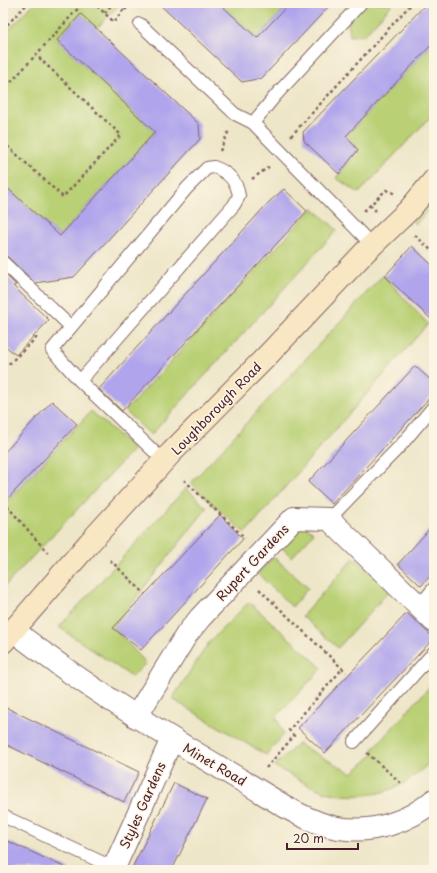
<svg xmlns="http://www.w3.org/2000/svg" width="437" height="873" viewBox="0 0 437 873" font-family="'Playpen Sans',sans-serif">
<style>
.green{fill:#b9d074;stroke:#827850}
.building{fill:#b0a5ec}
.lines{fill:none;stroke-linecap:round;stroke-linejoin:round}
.lane-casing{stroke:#836562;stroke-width:14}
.street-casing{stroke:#836562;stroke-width:24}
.secondary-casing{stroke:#836562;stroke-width:24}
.path{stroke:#836562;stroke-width:2.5;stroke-dasharray:3 3;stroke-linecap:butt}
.lane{stroke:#fff;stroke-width:12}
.street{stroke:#fff;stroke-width:22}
.secondary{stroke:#f9e7c3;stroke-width:22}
.labels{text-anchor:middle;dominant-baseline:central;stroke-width:3;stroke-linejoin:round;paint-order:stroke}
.street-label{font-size:13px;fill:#4a1f2b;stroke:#fcf5e5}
</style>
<rect width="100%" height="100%" fill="#fcf5e5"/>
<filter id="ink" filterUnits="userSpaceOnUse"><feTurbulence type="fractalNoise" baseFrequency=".025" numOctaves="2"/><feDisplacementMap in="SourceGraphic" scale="8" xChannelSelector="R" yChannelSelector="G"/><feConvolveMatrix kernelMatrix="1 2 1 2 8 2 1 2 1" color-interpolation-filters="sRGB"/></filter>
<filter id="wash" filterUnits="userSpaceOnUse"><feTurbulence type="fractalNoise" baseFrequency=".012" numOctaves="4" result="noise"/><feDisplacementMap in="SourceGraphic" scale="16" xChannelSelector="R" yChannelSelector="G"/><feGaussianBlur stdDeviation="0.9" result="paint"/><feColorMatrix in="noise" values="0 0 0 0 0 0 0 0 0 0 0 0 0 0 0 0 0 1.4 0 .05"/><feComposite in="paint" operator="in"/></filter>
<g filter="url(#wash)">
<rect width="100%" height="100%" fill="#eee6c8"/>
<path class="green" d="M 34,3 L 121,3 L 97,28 L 81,14 L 57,40 L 155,132 L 60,236 L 3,184 L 3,36 Z
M 219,3 L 290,3 L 257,38 Z
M 365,3 L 393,3 L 364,35 L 350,36 L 348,20 Z
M 434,42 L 434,113 L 359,193 L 336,178 L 358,150 L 346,136 Z
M 434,194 L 434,204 L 416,224 L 412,220 Z
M 313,208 L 337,230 L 151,435 L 125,411 Z
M 383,275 L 428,324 L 245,533 L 209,501 L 191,483 Z
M 91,411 L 134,449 L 3,588 L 3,506 Z
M 186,488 L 207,508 L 113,627 L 146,663 L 132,677 L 59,627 Z
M 304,524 L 314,533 L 292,557 L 282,548 Z
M 274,557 L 308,588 L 292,607 L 257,573 Z
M 354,558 L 390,590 L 338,648 L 302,616 Z
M 249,602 L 322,668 L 276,717 L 284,734 L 266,755 L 172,699 L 210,641 Z
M 434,682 L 434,759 C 424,767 414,778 402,784 C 381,796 353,798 330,793 C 313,789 289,774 274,766 L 298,744 L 352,773 L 373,755 L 373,749 Z"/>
<g id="blocks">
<path class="building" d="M 158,3 L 219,3 L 257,38 L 290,3 L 332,3 L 262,78 L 242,82 Z
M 427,3 L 434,3 L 434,42 L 346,136 L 358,150 L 339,174 L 304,141 L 303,132 Z
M 81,14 L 199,124 L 200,139 L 74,277 L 35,283 L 8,257 L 3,255 L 3,184 L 60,236 L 155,132 L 57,40 Z
M 284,189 L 307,211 L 122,411 L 99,389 L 269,202 Z
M 412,246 L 434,267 L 434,322 L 385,276 Z
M 3,272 L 16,285 L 13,286 L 49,320 L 16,355 L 3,344 Z
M 415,366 L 434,383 L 434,393 L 332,504 L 308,482 Z
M 52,401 L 77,424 L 3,504 L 3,454 Z
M 220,515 L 243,539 L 141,650 L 113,628 Z
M 434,524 L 434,572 L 421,586 L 398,564 Z
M 407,613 L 434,638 L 325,753 L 298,728 Z
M 3,706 L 139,772 L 124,802 L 3,743 Z
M 174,783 L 207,799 L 172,870 L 131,870 Z
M 3,839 L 71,870 L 3,870 Z"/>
</g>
</g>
<g filter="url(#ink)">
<use href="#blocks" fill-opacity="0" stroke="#836562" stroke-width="1"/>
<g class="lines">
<g class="lane-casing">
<path id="lane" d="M 140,24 L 235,114 L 253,123 L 372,245
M 253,123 L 276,95 L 361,3
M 214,167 C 228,172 237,181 239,196 L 234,205 L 80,381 L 52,350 L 187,188 L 207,168 Z
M 3,262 L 71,327
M 80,381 L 164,461
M 329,519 L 402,444 L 434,406
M 419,606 L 434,588
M 354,742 L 434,652
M 3,816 L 114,868"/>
</g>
<g class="street-casing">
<path id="street" d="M 13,630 C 84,686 163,734 241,780 C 271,797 303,822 338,828 C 372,834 409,822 434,800
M 136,717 L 187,634 L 200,618 L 294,518 L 329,519 L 434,621
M 113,870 L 172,739"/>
</g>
<g class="secondary-casing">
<path id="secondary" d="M 3,642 L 90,542 L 171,453 L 266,357 L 365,252 L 409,210 L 434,180"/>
</g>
<path class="path" d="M 92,3 L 96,5 L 114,22 L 124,9
M 125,10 L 130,3
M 105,13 L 113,3
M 3,29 L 28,3
M 3,91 L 83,3
M 291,136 L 412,3
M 3,142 L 63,197 L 121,135 L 36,55
M 220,151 L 229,130
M 252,179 L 270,166
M 370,205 L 376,211
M 364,211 L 386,190 L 394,193
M 415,235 L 434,253
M 434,347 L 431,350 L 434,361
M 3,366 L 10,363 L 36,338 L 37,339
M 184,480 L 245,538
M 6,500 L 8,507 L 48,553
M 3,511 L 8,507
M 110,560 L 145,594
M 259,589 L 346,672
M 367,753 L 402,784
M 266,768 L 294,736 L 289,730 L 343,668"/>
<use href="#lane" class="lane"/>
<use href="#street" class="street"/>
<use href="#secondary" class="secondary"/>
</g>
</g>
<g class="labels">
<g class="street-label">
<text transform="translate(216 408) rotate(-46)">Loughborough Road</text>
<text transform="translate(252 562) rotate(-47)">Rupert Gardens</text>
<text transform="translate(215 764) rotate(30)">Minet Road</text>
<text transform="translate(142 805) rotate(-66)">Styles Gardens</text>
</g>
</g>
<rect width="437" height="873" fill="none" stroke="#fcf5e5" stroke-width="16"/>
<path d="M287 843v6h71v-6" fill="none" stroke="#4a1f2b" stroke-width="2"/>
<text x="293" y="843" font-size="12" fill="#4a1f2b" stroke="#fcf5e5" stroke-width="3" paint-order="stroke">20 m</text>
</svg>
